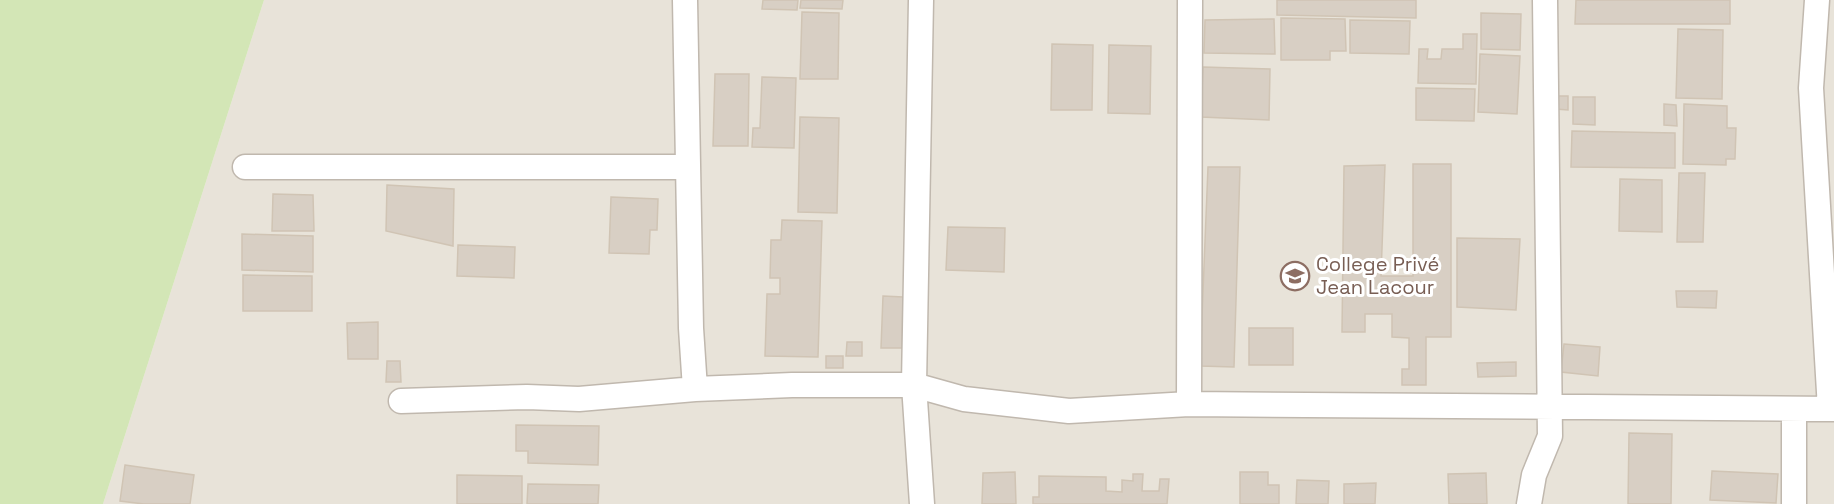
<svg xmlns="http://www.w3.org/2000/svg" width="1834" height="504" viewBox="0 0 1834 504" font-family="'Space Grotesk',sans-serif">
<style>
.residential{fill:#e8e3d9}
.green{fill:#d3e6b6}
.building{fill:#d8cfc4;stroke:#d0c4b4;stroke-width:1.5}
.lines{fill:none;stroke-linecap:round;stroke-linejoin:round}
.minor-casing{stroke:#c0b8ae;stroke-width:27}
.minor{stroke:#fff;stroke-width:24}
.labels{text-anchor:middle;dominant-baseline:central;stroke-width:6;stroke-linejoin:round;paint-order:stroke}
.education-label{font-size:20px;fill:#785e54;stroke:#fff;text-anchor:start}
</style>
<rect width="100%" height="100%" fill="#f4f1eb"/>
<path class="residential" d="M 264,0 L 1834,0 L 1834,504 L 103,504 Z"/>
<path class="green" d="M 0,0 L 264,0 L 103,504 L 0,504 Z"/>
<path class="building" d="M 763,0 L 798,0 L 797,10 L 762,9 Z
M 801,0 L 843,0 L 842,9 L 800,8 Z
M 1277,0 L 1416,0 L 1416,18 L 1277,15 Z
M 1576,0 L 1730,0 L 1730,24 L 1575,24 Z
M 802,12 L 839,13 L 838,79 L 800,79 Z
M 1481,13 L 1521,14 L 1520,50 L 1481,49 Z
M 1281,18 L 1345,19 L 1346,51 L 1330,51 L 1330,60 L 1281,60 Z
M 1274,19 L 1275,54 L 1204,53 L 1205,20 Z
M 1350,20 L 1410,21 L 1409,54 L 1350,53 Z
M 1678,29 L 1723,30 L 1722,99 L 1676,98 Z
M 1463,34 L 1477,34 L 1476,84 L 1418,83 L 1419,49 L 1428,49 L 1427,59 L 1441,59 L 1442,49 L 1463,49 Z
M 1052,44 L 1093,45 L 1092,110 L 1051,110 Z
M 1109,45 L 1151,46 L 1150,114 L 1108,113 Z
M 1480,54 L 1520,56 L 1517,114 L 1478,112 Z
M 1203,67 L 1270,69 L 1269,120 L 1201,117 Z
M 715,74 L 749,74 L 748,146 L 713,146 Z
M 762,77 L 796,78 L 794,148 L 752,147 L 753,128 L 760,128 Z
M 1416,88 L 1475,89 L 1474,121 L 1416,120 Z
M 1556,96 L 1568,96 L 1568,110 L 1555,109 Z
M 1573,97 L 1595,97 L 1595,125 L 1573,124 Z
M 1664,104 L 1676,105 L 1677,126 L 1664,125 Z
M 1684,104 L 1727,106 L 1727,128 L 1736,128 L 1735,159 L 1726,159 L 1726,165 L 1683,164 Z
M 800,117 L 839,118 L 837,213 L 798,212 Z
M 1572,131 L 1675,133 L 1675,168 L 1571,167 Z
M 1413,164 L 1451,164 L 1451,337 L 1426,337 L 1426,385 L 1402,385 L 1402,369 L 1409,369 L 1409,338 L 1392,337 L 1392,314 L 1365,314 L 1365,332 L 1342,332 L 1344,166 L 1385,165 L 1381,276 L 1413,276 Z
M 1208,167 L 1240,167 L 1234,367 L 1200,366 Z
M 1679,173 L 1705,173 L 1703,242 L 1677,242 Z
M 1620,179 L 1662,180 L 1662,232 L 1619,231 Z
M 387,185 L 454,189 L 453,246 L 386,231 Z
M 273,194 L 313,195 L 314,231 L 272,231 Z
M 611,197 L 658,199 L 657,230 L 650,230 L 649,254 L 609,253 Z
M 782,220 L 822,221 L 818,357 L 765,356 L 767,294 L 780,294 L 780,278 L 770,278 L 771,240 L 781,240 Z
M 948,227 L 1005,228 L 1004,272 L 946,270 Z
M 242,234 L 313,236 L 313,272 L 242,270 Z
M 1457,238 L 1520,239 L 1516,310 L 1457,307 Z
M 458,245 L 515,247 L 514,278 L 457,276 Z
M 243,275 L 312,276 L 312,311 L 243,311 Z
M 1676,291 L 1717,291 L 1716,308 L 1677,307 Z
M 883,296 L 903,297 L 902,348 L 881,348 Z
M 378,322 L 378,359 L 348,359 L 347,323 Z
M 1249,328 L 1293,328 L 1293,365 L 1249,365 Z
M 847,342 L 862,342 L 862,356 L 846,356 Z
M 1564,344 L 1600,347 L 1598,376 L 1561,372 Z
M 826,356 L 843,356 L 843,368 L 826,368 Z
M 387,361 L 400,361 L 401,382 L 386,382 Z
M 1516,362 L 1516,376 L 1478,377 L 1477,363 Z
M 516,425 L 599,426 L 598,465 L 528,463 L 528,451 L 516,451 Z
M 1629,433 L 1672,434 L 1671,504 L 1628,504 Z
M 125,465 L 194,475 L 190,504 L 144,504 L 120,501 Z
M 1712,471 L 1778,474 L 1776,503 L 1710,500 Z
M 1015,472 L 1016,504 L 982,504 L 983,473 Z
M 1240,472 L 1268,472 L 1268,485 L 1279,485 L 1279,504 L 1240,504 Z
M 1486,473 L 1487,504 L 1449,504 L 1448,474 Z
M 1133,474 L 1143,474 L 1142,491 L 1159,491 L 1160,479 L 1169,479 L 1167,504 L 1033,504 L 1033,497 L 1039,497 L 1039,476 L 1106,477 L 1106,491 L 1122,492 L 1122,480 L 1133,481 Z
M 457,475 L 522,476 L 522,504 L 457,504 Z
M 1297,480 L 1329,481 L 1328,504 L 1296,504 Z
M 1376,483 L 1375,504 L 1344,504 L 1344,484 Z
M 528,484 L 599,485 L 598,504 L 527,504 Z"/>
<g class="lines">
<g class="minor-casing">
<path id="minor" d="M 685,0 L 691,328 L 695,389
M 921,0 L 914,385 L 922,504
M 1817,0 L 1811,88 L 1830,409
M 245,167 L 688,167
M 401,401 L 527,397 L 579,399 L 695,389 L 792,385 L 914,385 L 964,399 L 1069,411 L 1189,404 L 1834,409
M 1189,404 L 1190,0
M 1529,504 L 1534,475 L 1550,436 L 1545,0
M 1794,504 L 1794,409"/>
</g>
<use href="#minor" class="minor"/>
</g>
<defs>
<g id="school-ring" transform="scale(1.5)"><circle r="9.5" fill="#fff" stroke="#8d6e63" stroke-width="1.5"/><path d="M0-5L7-2L0 1L-7-2ZM-4 1L0 2.5L4 1V4Q0 6-4 4Z" fill="#8d6e63"/></g>
</defs>
<g fill-rule="evenodd">
<use href="#school-ring" x="1295" y="276"/>
</g>
<g class="labels">
<g class="education-label">
<text x="1316" y="264">College Privé<tspan x="1316" dy="23">Jean Lacour</tspan></text>
</g>
</g>
</svg>
